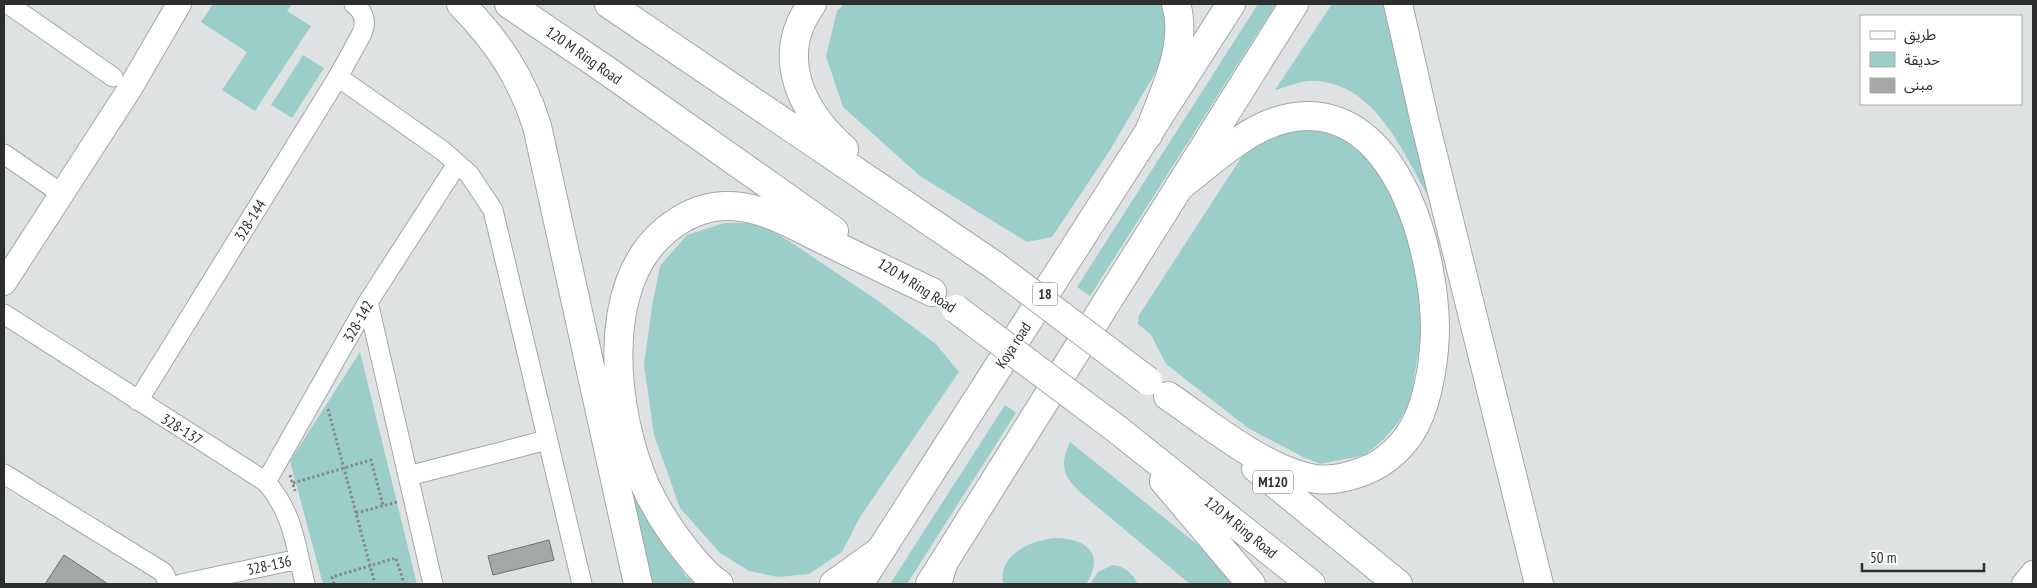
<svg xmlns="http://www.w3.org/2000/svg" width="2037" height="588" viewBox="0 0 2037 588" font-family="'PT Sans Narrow','Noto Sans Arabic',sans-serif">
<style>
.green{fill:#9ccec9}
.building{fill:#a4a8a8;stroke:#6b6f6e}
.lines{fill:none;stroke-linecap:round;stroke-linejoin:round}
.minor-casing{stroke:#a3a7a6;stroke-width:21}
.tertiary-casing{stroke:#a3a7a6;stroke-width:26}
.trunk-casing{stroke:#a3a7a6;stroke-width:30}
.motorway-casing{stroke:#a3a7a6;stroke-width:30}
.path{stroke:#868989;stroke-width:3;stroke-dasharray:2.5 2.5;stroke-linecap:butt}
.minor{stroke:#fff;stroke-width:19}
.tertiary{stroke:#fff;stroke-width:24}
.trunk{stroke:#fff;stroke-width:28}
.motorway{stroke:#fff;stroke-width:28}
.motorway-bridge-casing{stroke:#a3a7a6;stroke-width:30;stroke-linecap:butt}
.motorway-bridge{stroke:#fff;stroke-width:28}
.labels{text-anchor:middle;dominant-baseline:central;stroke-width:4;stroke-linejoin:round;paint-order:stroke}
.shield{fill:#fff;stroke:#6c6d6d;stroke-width:1}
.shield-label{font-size:14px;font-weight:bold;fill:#2d2e2e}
.street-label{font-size:15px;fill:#2d2e2e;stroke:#fff}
</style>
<rect width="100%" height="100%" fill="#dee2e2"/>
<path class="green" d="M 213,4 L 292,4 L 287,11 L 311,26 L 255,111 L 222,90 L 247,52 L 201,22 Z
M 844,4 L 1165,4 L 1171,46 L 1110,150 L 1052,237 L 1027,242 L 920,176 L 843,107 L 826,56 L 837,11 Z
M 1258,4 L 1276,4 L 1090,296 L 1077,287 Z
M 1332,4 L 1387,4 L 1433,205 C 1405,157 1377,82 1313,81 C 1301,80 1286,87 1275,90 Z
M 303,55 L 324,68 L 292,118 L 271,105 Z
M 1283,127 L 1319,131 L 1352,142 L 1377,169 L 1392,196 L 1419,262 L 1424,319 L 1410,402 L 1398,423 L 1384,439 L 1365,455 L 1320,464 L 1303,457 L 1248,428 L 1166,364 L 1151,335 L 1138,324 L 1139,315 L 1248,147 Z
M 724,223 L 757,223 L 789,241 L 881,303 L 936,344 L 959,372 L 860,517 L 842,552 L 809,574 L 778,577 L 749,571 L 720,553 L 680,508 L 654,435 L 644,365 L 652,306 L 660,266 L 687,235 Z
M 360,352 L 417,584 L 323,584 L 290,461 Z
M 1005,405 L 1016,413 L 907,584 L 890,584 Z
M 613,438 L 671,552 L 686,576 L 699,584 L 649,584 Z
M 1070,442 L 1208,553 L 1237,584 L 1190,584 L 1082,494 C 1063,476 1059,467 1070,442 Z
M 1056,538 C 1086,539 1106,553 1086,584 L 1003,584 C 998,554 1031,540 1056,538 Z
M 1112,565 C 1125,566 1132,573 1138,584 L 1090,584 L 1098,572 Z"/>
<path class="building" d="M 549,540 L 554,560 L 493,575 L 488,556 Z
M 64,555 L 108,584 L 45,584 Z"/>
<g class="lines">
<g class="minor-casing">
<path id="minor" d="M 8,4 L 113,77
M 338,77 L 443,151 L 469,174 L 493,210 L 582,584
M 4,154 L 62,194
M 368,302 L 433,584
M 4,314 L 266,482 C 293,512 296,547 305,584
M 138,401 L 338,77 L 360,37 C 367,25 366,13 354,4
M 4,474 L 163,572 L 169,584
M 408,476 L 547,440
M 266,482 L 368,302 L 457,164
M 181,584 L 299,559"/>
</g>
<g class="tertiary-casing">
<path id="tertiary" d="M 4,283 L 129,90 L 179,4
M 2024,584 L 2033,573"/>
</g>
<g class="trunk-casing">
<path id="trunk" d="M 859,584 L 1231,4
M 930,584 L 1294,4"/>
</g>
<g class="motorway-casing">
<path id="motorway" d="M 461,4 C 497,41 521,76 537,126 L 638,584
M 509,4 L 606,70 L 834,231
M 609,4 L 994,265
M 812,4 C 774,56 801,111 844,149
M 1398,4 L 1425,123 L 1539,584
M 1148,135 C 1162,96 1189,46 1176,4
M 1168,396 C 1209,424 1267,472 1316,479 C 1332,481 1349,477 1364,471 C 1386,463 1406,444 1416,423 C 1429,398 1435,355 1435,327 C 1434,255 1401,118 1309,116 C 1258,115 1216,159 1179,187
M 1118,430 L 1311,584
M 1256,468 L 1398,584
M 1164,481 L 1251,584
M 719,584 C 706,576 697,564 687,552 C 670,531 656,509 645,485 C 614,413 598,285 666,230 C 683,216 702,207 724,206 C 761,204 798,228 830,243 C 864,260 898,276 932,292
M 834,584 L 880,551
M 937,584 L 943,564"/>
</g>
<path class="path" d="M 328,409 L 375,584
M 290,475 L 295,491
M 293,483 L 371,460 L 383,505
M 356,513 L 397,502
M 334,584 L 332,577 L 396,558 L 404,584"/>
<use href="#minor" class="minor"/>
<use href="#tertiary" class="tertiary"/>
<use href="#trunk" class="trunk"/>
<use href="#motorway" class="motorway"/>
<g class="motorway-bridge-casing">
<path id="motorway-bridge" d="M 994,265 L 1148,381
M 956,309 L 1118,430"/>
</g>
<use href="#motorway-bridge" class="motorway-bridge"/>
</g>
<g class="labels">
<g class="shield">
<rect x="1032.5" y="282.5" width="25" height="23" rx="4"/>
<rect x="1253" y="470.5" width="40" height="23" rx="4"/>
</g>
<g class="shield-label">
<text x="1045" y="294">18</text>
<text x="1273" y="482">M120</text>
</g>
<g class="street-label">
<text transform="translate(584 55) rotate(35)">120 M Ring Road</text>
<text transform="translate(250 220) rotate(-58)">328-144</text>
<text transform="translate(917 285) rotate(32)">120 M Ring Road</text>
<text transform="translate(358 321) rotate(-60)">328-142</text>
<text transform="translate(1013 345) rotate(-57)">Koya road</text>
<text transform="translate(182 429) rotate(32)">328-137</text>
<text transform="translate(1241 527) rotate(39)">120 M Ring Road</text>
<text transform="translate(269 565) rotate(-12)">328-136</text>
</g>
</g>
<rect width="2037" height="588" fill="none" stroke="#2d2e2e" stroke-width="10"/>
<rect x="1860" y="15" width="162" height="90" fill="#ffffff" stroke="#ababab"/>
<rect x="1870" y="31" width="25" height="8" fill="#ffffff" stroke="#ababab"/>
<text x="1904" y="40" font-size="15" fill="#2d2e2e">طريق</text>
<rect x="1870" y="52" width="25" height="15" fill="#9ccec9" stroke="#ababab"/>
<text x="1904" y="65" font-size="15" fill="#2d2e2e">حديقة</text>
<rect x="1870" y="78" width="25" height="15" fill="#a4a8a8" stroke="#ababab"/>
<text x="1904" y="90" font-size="15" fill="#2d2e2e">مبنى</text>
<path d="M1862 563v8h122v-8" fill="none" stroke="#2d2e2e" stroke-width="2.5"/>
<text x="1870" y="563" font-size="15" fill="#2d2e2e" stroke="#ffffff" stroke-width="4" paint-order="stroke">50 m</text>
</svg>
